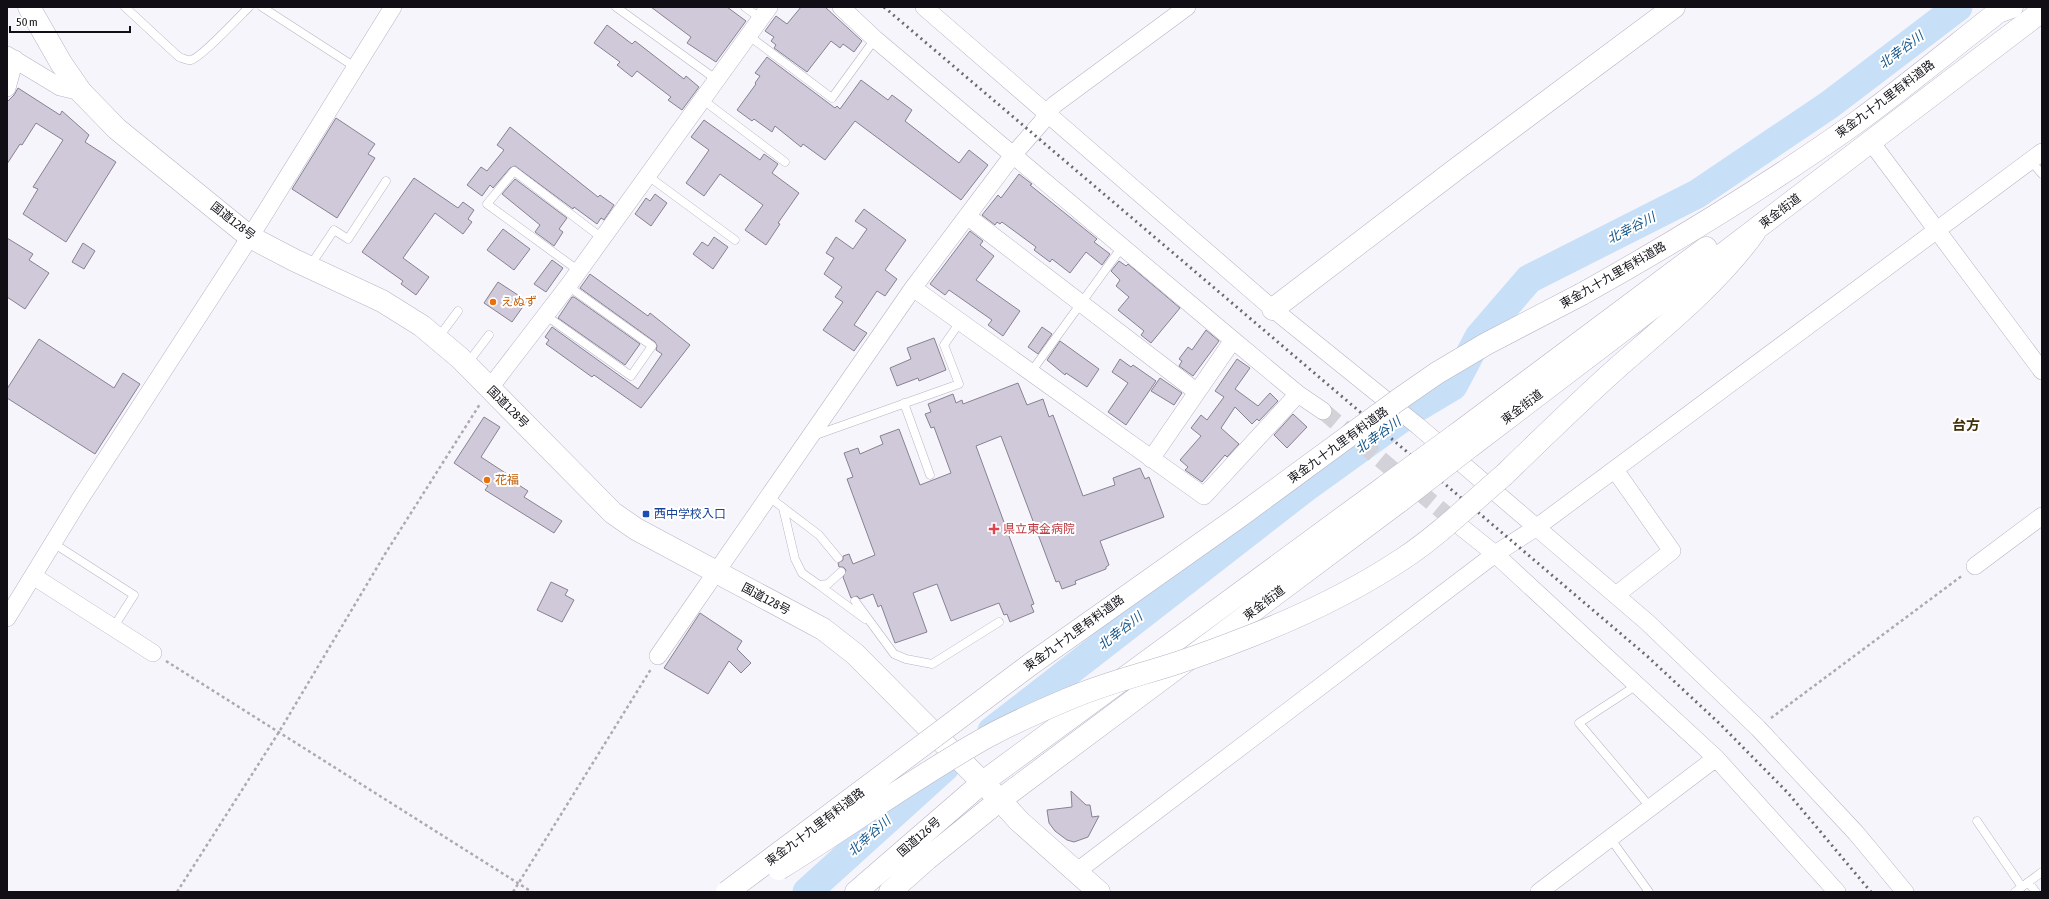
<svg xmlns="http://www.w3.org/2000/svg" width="2049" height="899" viewBox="0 0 2049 899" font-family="'Asap Condensed','Noto Sans JP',sans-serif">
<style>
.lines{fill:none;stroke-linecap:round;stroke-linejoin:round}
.river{stroke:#c7dff7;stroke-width:29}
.building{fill:#d0c9da;stroke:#888191}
.street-tunnel{stroke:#d4d2d9;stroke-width:17;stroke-dasharray:17 8;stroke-linecap:butt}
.lane-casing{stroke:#b8b3c4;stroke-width:9}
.street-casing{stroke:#b8b3c4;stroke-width:18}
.secondary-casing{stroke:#b8b3c4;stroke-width:23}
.primary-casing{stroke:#b8b3c4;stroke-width:23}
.highway-casing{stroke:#b8b3c4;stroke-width:23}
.path{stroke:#acaab0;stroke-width:2.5;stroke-dasharray:3 3;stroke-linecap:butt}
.lane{stroke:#fff;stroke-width:8}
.street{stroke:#fff;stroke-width:17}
.secondary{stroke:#fff;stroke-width:22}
.primary{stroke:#fff;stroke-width:22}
.highway{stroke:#fff;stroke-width:22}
.rail{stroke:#6c6a70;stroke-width:3;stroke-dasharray:2 4;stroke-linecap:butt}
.primary-bridge-casing{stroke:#b8b3c4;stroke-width:23;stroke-linecap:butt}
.highway-bridge-casing{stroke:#b8b3c4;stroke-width:23;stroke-linecap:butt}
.primary-bridge{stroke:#fff;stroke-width:22}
.highway-bridge{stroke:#fff;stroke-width:22}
.food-dot{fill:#e8710a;stroke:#fff;stroke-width:1.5}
.transit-dot{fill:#1a4fb4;stroke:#fff;stroke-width:1.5}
.health-dot{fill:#e0444e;stroke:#fff;stroke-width:1.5}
.labels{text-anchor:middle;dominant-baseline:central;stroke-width:4;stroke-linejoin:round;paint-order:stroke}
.street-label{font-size:12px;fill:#110f15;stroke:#fff}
.food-label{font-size:12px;fill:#c56008;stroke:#fff;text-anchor:start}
.transit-label{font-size:12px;fill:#164399;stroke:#fff;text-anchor:start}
.health-label{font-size:12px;fill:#be3a42;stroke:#fff;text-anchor:start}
.water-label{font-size:13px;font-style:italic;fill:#14568b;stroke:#fff}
.quarter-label{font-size:14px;font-weight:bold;fill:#413107;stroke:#fff}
</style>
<rect width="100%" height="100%" fill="#f7f5fc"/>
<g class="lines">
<path class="river" d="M 992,731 L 1305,488 L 1416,408 L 1453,386 L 1479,337 L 1529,279 L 1697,194 L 1829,105 L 1958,7
M 807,892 L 945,767"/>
</g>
<path class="building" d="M 651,7 L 727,7 L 746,21 L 716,62 L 687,43 L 691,37 Z
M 801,7 L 825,7 L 862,41 L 854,52 L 843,44 L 840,48 L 831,41 L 807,72 L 774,48 L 776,45 L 771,41 L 774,37 L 765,31 L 776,16 L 787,24 Z
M 607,25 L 632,44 L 635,41 L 684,79 L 686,76 L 699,87 L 682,110 L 668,100 L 671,97 L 637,71 L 632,77 L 617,65 L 620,62 L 594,43 Z
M 767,57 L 835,108 L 837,106 L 840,109 L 861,80 L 888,100 L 892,95 L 912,110 L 905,121 L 959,163 L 969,150 L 988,165 L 961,200 L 855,121 L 825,160 L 803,144 L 801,147 L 775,126 L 772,132 L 754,119 L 752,121 L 737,110 L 756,84 L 755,83 L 760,76 L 755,73 Z
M 18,88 L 60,115 L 62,111 L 89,135 L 85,142 L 116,162 L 66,242 L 23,214 L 38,189 L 33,187 L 63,140 L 36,123 L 22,145 L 20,144 L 7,164 L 7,102 L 14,95 Z
M 336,118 L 375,144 L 368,154 L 375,158 L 337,218 L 292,189 Z
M 704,120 L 760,160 L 764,154 L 778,164 L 772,173 L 799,193 L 778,223 L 780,224 L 766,245 L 745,230 L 763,205 L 720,174 L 704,196 L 686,183 L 709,150 L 691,137 Z
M 510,127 L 598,197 L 600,195 L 614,205 L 604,220 L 601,218 L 597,224 L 574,207 L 573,209 L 515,166 L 510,168 L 493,188 L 490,185 L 482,196 L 467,185 L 481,167 L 487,171 L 504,150 L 497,145 Z
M 1019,174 L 1032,184 L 1030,185 L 1097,239 L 1094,242 L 1110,254 L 1102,265 L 1086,252 L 1070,273 L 1052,259 L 1050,262 L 1034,250 L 1036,247 L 1002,222 L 1000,224 L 997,222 L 995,225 L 982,215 L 998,195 L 1001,198 Z
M 414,178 L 458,208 L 463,202 L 474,210 L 468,219 L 472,222 L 463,234 L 435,213 L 403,258 L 429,277 L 416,295 L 401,284 L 403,281 L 362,252 Z
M 515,179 L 567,218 L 559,229 L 563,232 L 554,246 L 535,232 L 540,225 L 502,194 Z
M 655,194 L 667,203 L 651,226 L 635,214 L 646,198 L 650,201 Z
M 864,209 L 906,240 L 885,270 L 897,279 L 885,296 L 877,291 L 854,325 L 867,333 L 854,351 L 823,330 L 843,302 L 835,297 L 842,287 L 824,274 L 834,258 L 826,253 L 836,237 L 853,249 L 867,229 L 855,221 Z
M 503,229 L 530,249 L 514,270 L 487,250 Z
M 970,231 L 983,241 L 980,245 L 994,256 L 976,280 L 1020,311 L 1003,336 L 988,325 L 992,320 L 949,290 L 945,295 L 930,284 Z
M 714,237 L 728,247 L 713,269 L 693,254 L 702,242 L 708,246 Z
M 7,238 L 33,254 L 29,260 L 49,273 L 25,309 L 7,297 Z
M 83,243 L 95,251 L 84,269 L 72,262 Z
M 552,260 L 563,268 L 546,292 L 534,284 Z
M 1119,261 L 1126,266 L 1128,264 L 1180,308 L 1151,343 L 1141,335 L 1144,331 L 1118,310 L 1129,297 L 1116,286 L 1120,280 L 1111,271 Z
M 590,274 L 648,316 L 650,313 L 690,345 L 641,408 L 594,375 L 592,377 L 546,344 L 549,340 L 545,337 L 552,327 L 638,389 L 662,354 L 656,350 L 657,346 L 655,342 L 580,288 Z
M 498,282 L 527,301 L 512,322 L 484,303 Z
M 572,297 L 574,297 L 640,344 L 625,365 L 558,318 Z
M 1042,327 L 1052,334 L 1038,354 L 1028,347 Z
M 1206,330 L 1219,341 L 1193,376 L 1179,366 L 1182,361 L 1179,359 L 1188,347 L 1192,350 Z
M 934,338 L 946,370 L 919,381 L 918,378 L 897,386 L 890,368 L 911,359 L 907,348 Z
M 39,339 L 114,388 L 123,373 L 140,384 L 95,454 L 7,398 L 7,389 Z
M 1060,341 L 1099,369 L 1087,387 L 1066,373 L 1065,375 L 1047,360 Z
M 1120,359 L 1131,367 L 1133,365 L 1156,381 L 1126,425 L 1108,412 L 1128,383 L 1112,372 Z
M 1237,359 L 1250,368 L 1235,389 L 1258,406 L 1270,393 L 1278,401 L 1259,421 L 1257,419 L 1252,424 L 1235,407 L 1221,428 L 1239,444 L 1227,457 L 1225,455 L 1202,482 L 1185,470 L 1188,467 L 1180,460 L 1201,436 L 1191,428 L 1201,415 L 1207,420 L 1224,397 L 1215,391 Z
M 1160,378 L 1182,393 L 1174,405 L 1151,391 Z
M 1018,383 L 1027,405 L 1043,399 L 1049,417 L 1053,415 L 1083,496 L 1115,485 L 1113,478 L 1140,468 L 1145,479 L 1149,477 L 1164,517 L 1100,541 L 1109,565 L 1106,567 L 1106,569 L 1075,581 L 1076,584 L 1062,589 L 1059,581 L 1056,582 L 1001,436 L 976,446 L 1034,604 L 1031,605 L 1034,612 L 1010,622 L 1007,614 L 1004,615 L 999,603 L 951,621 L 937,584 L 913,593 L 927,632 L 895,643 L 881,605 L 878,607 L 873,594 L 860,599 L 857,596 L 851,598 L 843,577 L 846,570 L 843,567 L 839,567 L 838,563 L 843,560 L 843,556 L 849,554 L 853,564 L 875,555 L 847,479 L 853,477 L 844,453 L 858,448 L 860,454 L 883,444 L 880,436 L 899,429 L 920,485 L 951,473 L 934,427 L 931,428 L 925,414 L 931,412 L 928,404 L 953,394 L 956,403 L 962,400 L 963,404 Z
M 1293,414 L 1307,427 L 1287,448 L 1274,435 Z
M 484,417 L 500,427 L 481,457 L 507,474 L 505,476 L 528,491 L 524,497 L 562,521 L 554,533 L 485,490 L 488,486 L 454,463 Z
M 551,582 L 568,590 L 565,595 L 574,600 L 562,622 L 537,610 Z
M 700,613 L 742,641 L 737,649 L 751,663 L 741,673 L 729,661 L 708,694 L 664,668 Z
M 1071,791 L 1086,805 L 1090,805 L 1092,817 L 1099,816 L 1088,837 L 1074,842 L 1067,840 L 1055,831 L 1049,823 L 1047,810 L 1072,807 Z"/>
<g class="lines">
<path class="street-tunnel" d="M 1323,411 L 1460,526"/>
<g class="lane-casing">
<path id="lane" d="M 125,7 L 179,57 C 183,58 186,61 191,60 C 201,58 240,16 249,7
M 262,7 L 355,67
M 616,7 L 717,80
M 745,7 L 761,19
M 749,36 L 832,98 L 875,39
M 703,100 L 785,162
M 2030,160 L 2042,174
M 648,176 L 735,240
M 310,266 L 334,230 L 348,239 L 386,181
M 579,271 L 487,204 L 514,171 L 602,238
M 545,315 L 631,376 L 652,346 L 568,286
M 438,338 L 458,311
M 467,364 L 489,335
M 1031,372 L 1122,247
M 904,403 L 930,475
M 813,436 L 959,384 L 944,345 L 960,322
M 769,497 L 819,535 L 838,558
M 783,508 L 795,559 L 802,573 L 819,585 L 828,584 L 841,572
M 53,543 L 134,595 L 113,628
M 819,585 L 865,619
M 855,601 L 894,654 L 906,659 L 932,664 L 999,622
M 1637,685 L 1579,723 L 1651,808
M 1977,821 L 2022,887
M 1610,838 L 1649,892
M 2028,882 L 2036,892
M 2015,892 L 2042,872"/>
</g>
<g class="street-casing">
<path id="street" d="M 841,7 L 875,39 L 1233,340 L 1298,394 L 1323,411
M 924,7 L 1273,309 L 1418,426 L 1647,622 L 1758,728 L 1856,833 L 1905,892
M 7,55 L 60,87 L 81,92
M 7,88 L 15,59
M 1871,142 L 2042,371
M 967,216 L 1197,392
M 913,288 L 1204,496 L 1298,394
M 489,389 L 568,286 L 769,7
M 1151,459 L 1233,340
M 1615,470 L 1672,551 L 1616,595
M 1460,526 L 1495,554 L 1716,758 L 1837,892
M 1975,566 L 2042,516
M 33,576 L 153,653
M 7,618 L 80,499 L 250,237 L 393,7
M 658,656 L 913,288 L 1013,155 L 1041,123 L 1054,105 L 1187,7
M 1076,872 L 1495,554 L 1537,527 L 2042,152
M 1539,892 L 1716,758"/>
</g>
<g class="secondary-casing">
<path id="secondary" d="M 1273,309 L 1459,167 L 1674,7
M 1000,800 L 1019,821 L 1099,892"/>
</g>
<g class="primary-casing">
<path id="primary" d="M 1582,294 C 1675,242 1770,184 1857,122 C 1905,87 1951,49 1998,12 L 2012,7
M 1504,475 C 1541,439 1579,402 1618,367 C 1666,325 1716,285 1754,233"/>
</g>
<g class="highway-casing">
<path id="highway" d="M 29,7 L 61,63 L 81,92 L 117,129 L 250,237 L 294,260 L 382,301 L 422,326 L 460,358 L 613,513 L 636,529 L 823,629 L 855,654 L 1000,800
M 1457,434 L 1706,248
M 1471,446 L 2042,11
M 856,892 L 983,782 L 1387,485
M 890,892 L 927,859 L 1000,800 L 1400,501"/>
</g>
<path class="path" d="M 166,661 L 532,892
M 1771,718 L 1963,575
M 177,892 L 279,732 L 385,554 L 480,404
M 513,892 L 651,669"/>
<use href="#lane" class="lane"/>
<use href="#street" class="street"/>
<use href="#secondary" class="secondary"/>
<use href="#primary" class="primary"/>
<use href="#highway" class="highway"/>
<path class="rail" d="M 884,7 L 1647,656 L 1720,724 L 1788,793 L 1871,892"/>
<g class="primary-bridge-casing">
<path id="primary-bridge" d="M 779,869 C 849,826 915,777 987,737 C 1012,723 1040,711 1066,700 C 1102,684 1140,675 1177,663 C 1201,655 1225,646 1248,637 C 1302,616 1356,590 1404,558 C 1440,534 1471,503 1504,475
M 727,892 L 1031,664 L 1240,516 L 1398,400 L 1437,373 L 1486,344 L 1582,294"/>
</g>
<g class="highway-bridge-casing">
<path id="highway-bridge" d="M 1387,485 L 1457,434
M 1400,501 L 1471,446"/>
</g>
<use href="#primary-bridge" class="primary-bridge"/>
<use href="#highway-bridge" class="highway-bridge"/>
</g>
<g class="food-dot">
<circle cx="493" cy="302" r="4"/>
<circle cx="487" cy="480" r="4"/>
</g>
<rect class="transit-dot" x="642" y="510" width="8" height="8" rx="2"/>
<path class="health-dot" d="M992 523h4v4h4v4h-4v4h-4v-4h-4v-4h4z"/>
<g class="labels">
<g class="street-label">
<text transform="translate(1885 99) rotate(-37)">東金九十九里有料道路</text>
<text transform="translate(1780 211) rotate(-37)">東金街道</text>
<text transform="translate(233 221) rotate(38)">国道128号</text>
<text transform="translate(1613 275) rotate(-30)">東金九十九里有料道路</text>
<text transform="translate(508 407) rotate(45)">国道128号</text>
<text transform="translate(1522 407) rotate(-37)">東金街道</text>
<text transform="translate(1338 445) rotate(-36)">東金九十九里有料道路</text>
<text transform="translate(766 599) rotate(28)">国道128号</text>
<text transform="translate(1264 603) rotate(-37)">東金街道</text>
<text transform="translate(1074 633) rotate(-36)">東金九十九里有料道路</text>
<text transform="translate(815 827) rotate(-37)">東金九十九里有料道路</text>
<text transform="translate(919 837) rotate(-41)">国道126号</text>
</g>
<g class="food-label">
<text x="501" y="302">えぬず</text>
<text x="495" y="480">花福</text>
</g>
<g class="transit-label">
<text x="654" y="514">西中学校入口</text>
</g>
<g class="health-label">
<text x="1003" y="529">県立東金病院</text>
</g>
<g class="water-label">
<text transform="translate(1901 50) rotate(-37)">北幸谷川</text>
<text transform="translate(1631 228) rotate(-27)">北幸谷川</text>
<text transform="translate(1378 435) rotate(-36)">北幸谷川</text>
<text transform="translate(1120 631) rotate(-38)">北幸谷川</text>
<text transform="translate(869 836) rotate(-42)">北幸谷川</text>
</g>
<g class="quarter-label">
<text x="1966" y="425">台方</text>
</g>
</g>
<rect width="2049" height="899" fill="none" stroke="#110f15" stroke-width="16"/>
<path d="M10 26v6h120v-6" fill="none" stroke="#110f15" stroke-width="2"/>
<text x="16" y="26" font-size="12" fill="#110f15" stroke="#ffffff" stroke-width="3" paint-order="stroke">50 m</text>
</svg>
